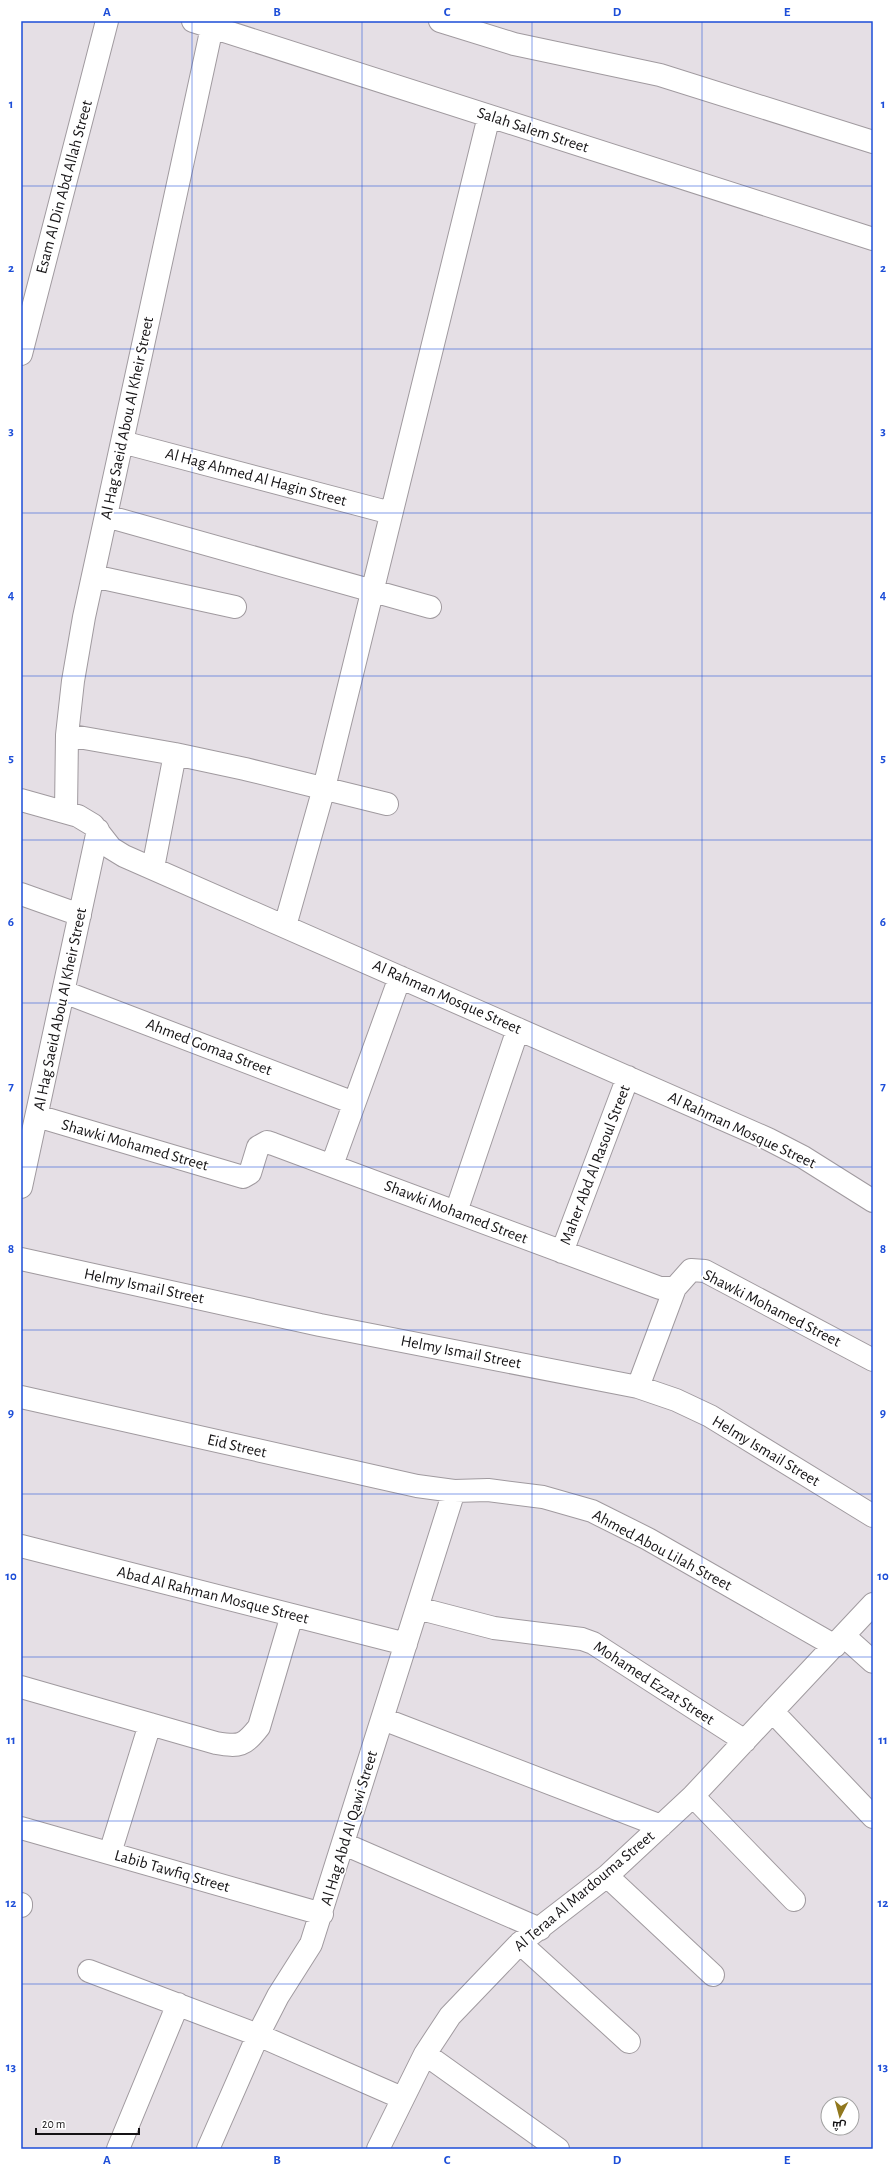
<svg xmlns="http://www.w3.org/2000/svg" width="894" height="2170" viewBox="0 0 894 2170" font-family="'Alegreya Sans',Cairo,sans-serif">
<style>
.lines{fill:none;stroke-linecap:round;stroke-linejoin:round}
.street-casing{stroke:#a09a9f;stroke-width:24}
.street{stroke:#fff;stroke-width:22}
.grid{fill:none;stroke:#1d4ed8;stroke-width:1;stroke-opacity:0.55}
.labels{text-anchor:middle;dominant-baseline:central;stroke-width:3.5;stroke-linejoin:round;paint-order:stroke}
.street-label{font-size:16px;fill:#151315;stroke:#fff}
.neatline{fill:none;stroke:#1d4ed8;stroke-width:1.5}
.grid-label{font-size:13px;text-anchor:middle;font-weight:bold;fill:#1d4ed8}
</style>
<rect width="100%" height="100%" fill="#e5dfe5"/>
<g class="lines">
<g class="street-casing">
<path id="street" d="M 193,21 L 873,239
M 440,21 L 514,44 L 660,75 L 873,142
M 21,354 L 107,21
M 122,442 L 391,513
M 106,516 L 430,607
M 93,576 L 235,607
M 67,735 L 175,754 L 245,769 L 387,804
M 21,800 L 78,816 L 93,825 L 111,848 L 124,856 L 768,1139 L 803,1157 L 873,1201
M 66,812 L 67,735 L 73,681 L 84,617 L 212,27
M 153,868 L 175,754
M 21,894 L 80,915
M 285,926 L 324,788 L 489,116
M 64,992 L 354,1103
M 37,1116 L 243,1177 L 250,1173 L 258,1147 L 267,1142 L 273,1144 L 660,1288 L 675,1288 L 691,1270 L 705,1271 L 873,1360
M 332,1165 L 400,977
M 21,1187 L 98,830
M 456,1212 L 518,1029
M 562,1252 L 628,1077
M 21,1259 L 320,1325 L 638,1387 L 676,1400 L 710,1416 L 873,1516
M 638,1387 L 675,1288
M 21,1397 L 417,1486 L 454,1491 L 488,1490 L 543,1497 L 592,1511 L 648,1539 L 835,1646
M 21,1546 L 406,1644
M 417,1608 L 494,1628 L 582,1639 L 593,1643 L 745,1741
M 844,1636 L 873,1662
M 21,1687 L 216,1743 C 240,1747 244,1746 259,1727 L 292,1615
M 773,1712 L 873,1817
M 383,1719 L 661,1826
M 693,1796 L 794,1900
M 21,1828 L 322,1914
M 344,1844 L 540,1929
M 110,1853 L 150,1724
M 607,1876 L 713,1975
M 21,1906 L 21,1904
M 520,1943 L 629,2042
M 89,1971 L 258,2035 L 402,2098
M 425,2054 L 558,2149
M 118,2149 L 178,2004
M 208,2149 L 258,2035 L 278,1996 L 311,1944 L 454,1491
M 378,2149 L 425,2054 L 450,2016 L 520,1943 L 607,1876 L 693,1796 L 873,1604"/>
</g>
<use href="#street" class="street"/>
</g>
<path class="grid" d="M 192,21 L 192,2149M 362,21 L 362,2149M 532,21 L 532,2149M 702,21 L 702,2149M 21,186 L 873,186M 21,349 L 873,349M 21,513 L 873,513M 21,676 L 873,676M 21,840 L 873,840M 21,1003 L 873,1003M 21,1167 L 873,1167M 21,1330 L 873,1330M 21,1494 L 873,1494M 21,1657 L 873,1657M 21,1821 L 873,1821M 21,1984 L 873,1984"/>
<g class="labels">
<g class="street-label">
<text transform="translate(533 130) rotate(18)">Salah Salem Street</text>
<text transform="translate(64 187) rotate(-75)">Esam Al Din Abd Allah Street</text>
<text transform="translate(127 418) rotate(-78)">Al Hag Saeid Abou Al Kheir Street</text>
<text transform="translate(256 477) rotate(15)">Al Hag Ahmed Al Hagin Street</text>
<text transform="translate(447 997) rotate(24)">Al Rahman Mosque Street</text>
<text transform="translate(60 1009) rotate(-78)">Al Hag Saeid Abou Al Kheir Street</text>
<text transform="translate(209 1047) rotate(21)">Ahmed Gomaa Street</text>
<text transform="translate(742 1130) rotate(25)">Al Rahman Mosque Street</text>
<text transform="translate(135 1145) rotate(16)">Shawki Mohamed Street</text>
<text transform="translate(595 1165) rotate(-69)">Maher Abd Al Rasoul Street</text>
<text transform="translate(456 1212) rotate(21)">Shawki Mohamed Street</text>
<text transform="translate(144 1286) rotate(12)">Helmy Ismail Street</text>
<text transform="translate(772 1308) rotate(27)">Shawki Mohamed Street</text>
<text transform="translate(461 1352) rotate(11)">Helmy Ismail Street</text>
<text transform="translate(237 1446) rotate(13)">Eid Street</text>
<text transform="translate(766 1451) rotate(31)">Helmy Ismail Street</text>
<text transform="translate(662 1550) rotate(28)">Ahmed Abou Lilah Street</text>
<text transform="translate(213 1595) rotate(14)">Abad Al Rahman Mosque Street</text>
<text transform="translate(654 1683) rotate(33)">Mohamed Ezzat Street</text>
<text transform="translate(349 1828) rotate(-73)">Al Hag Abd Al Qawi Street</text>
<text transform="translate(172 1871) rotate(16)">Labib Tawfiq Street</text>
<text transform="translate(584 1891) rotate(-40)">Al Teraa Al Mardouma Street</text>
</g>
</g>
<rect width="894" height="2170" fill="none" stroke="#ffffff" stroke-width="44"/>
<g transform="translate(840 2116) rotate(186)"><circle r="19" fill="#ffffff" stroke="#a1a1a1"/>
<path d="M0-3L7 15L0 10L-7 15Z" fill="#91781e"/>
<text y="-6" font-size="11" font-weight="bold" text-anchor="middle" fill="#151315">ش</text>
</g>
<path d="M36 2128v6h103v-6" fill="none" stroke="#151315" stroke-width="2"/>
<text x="42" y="2128" font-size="12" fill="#151315" stroke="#ffffff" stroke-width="3" paint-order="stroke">20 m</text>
<rect x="22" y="22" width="850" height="2126" class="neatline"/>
<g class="grid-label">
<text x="107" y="16">A</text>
<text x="277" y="16">B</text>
<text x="447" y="16">C</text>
<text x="617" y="16">D</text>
<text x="787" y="16">E</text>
<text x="11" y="108">1</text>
<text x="883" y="108">1</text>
<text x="11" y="272">2</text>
<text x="883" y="272">2</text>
<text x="11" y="435">3</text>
<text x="883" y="435">3</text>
<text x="11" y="599">4</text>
<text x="883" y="599">4</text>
<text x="11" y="762">5</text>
<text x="883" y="762">5</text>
<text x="11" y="926">6</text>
<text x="883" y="926">6</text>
<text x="11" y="1090">7</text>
<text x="883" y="1090">7</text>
<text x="11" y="1253">8</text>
<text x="883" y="1253">8</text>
<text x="11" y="1417">9</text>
<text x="883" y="1417">9</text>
<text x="11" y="1580">10</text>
<text x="883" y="1580">10</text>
<text x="11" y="1744">11</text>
<text x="883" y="1744">11</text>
<text x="11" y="1907">12</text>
<text x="883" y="1907">12</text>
<text x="11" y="2071">13</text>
<text x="883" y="2071">13</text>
<text x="107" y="2164">A</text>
<text x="277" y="2164">B</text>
<text x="447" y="2164">C</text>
<text x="617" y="2164">D</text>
<text x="787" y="2164">E</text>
</g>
</svg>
